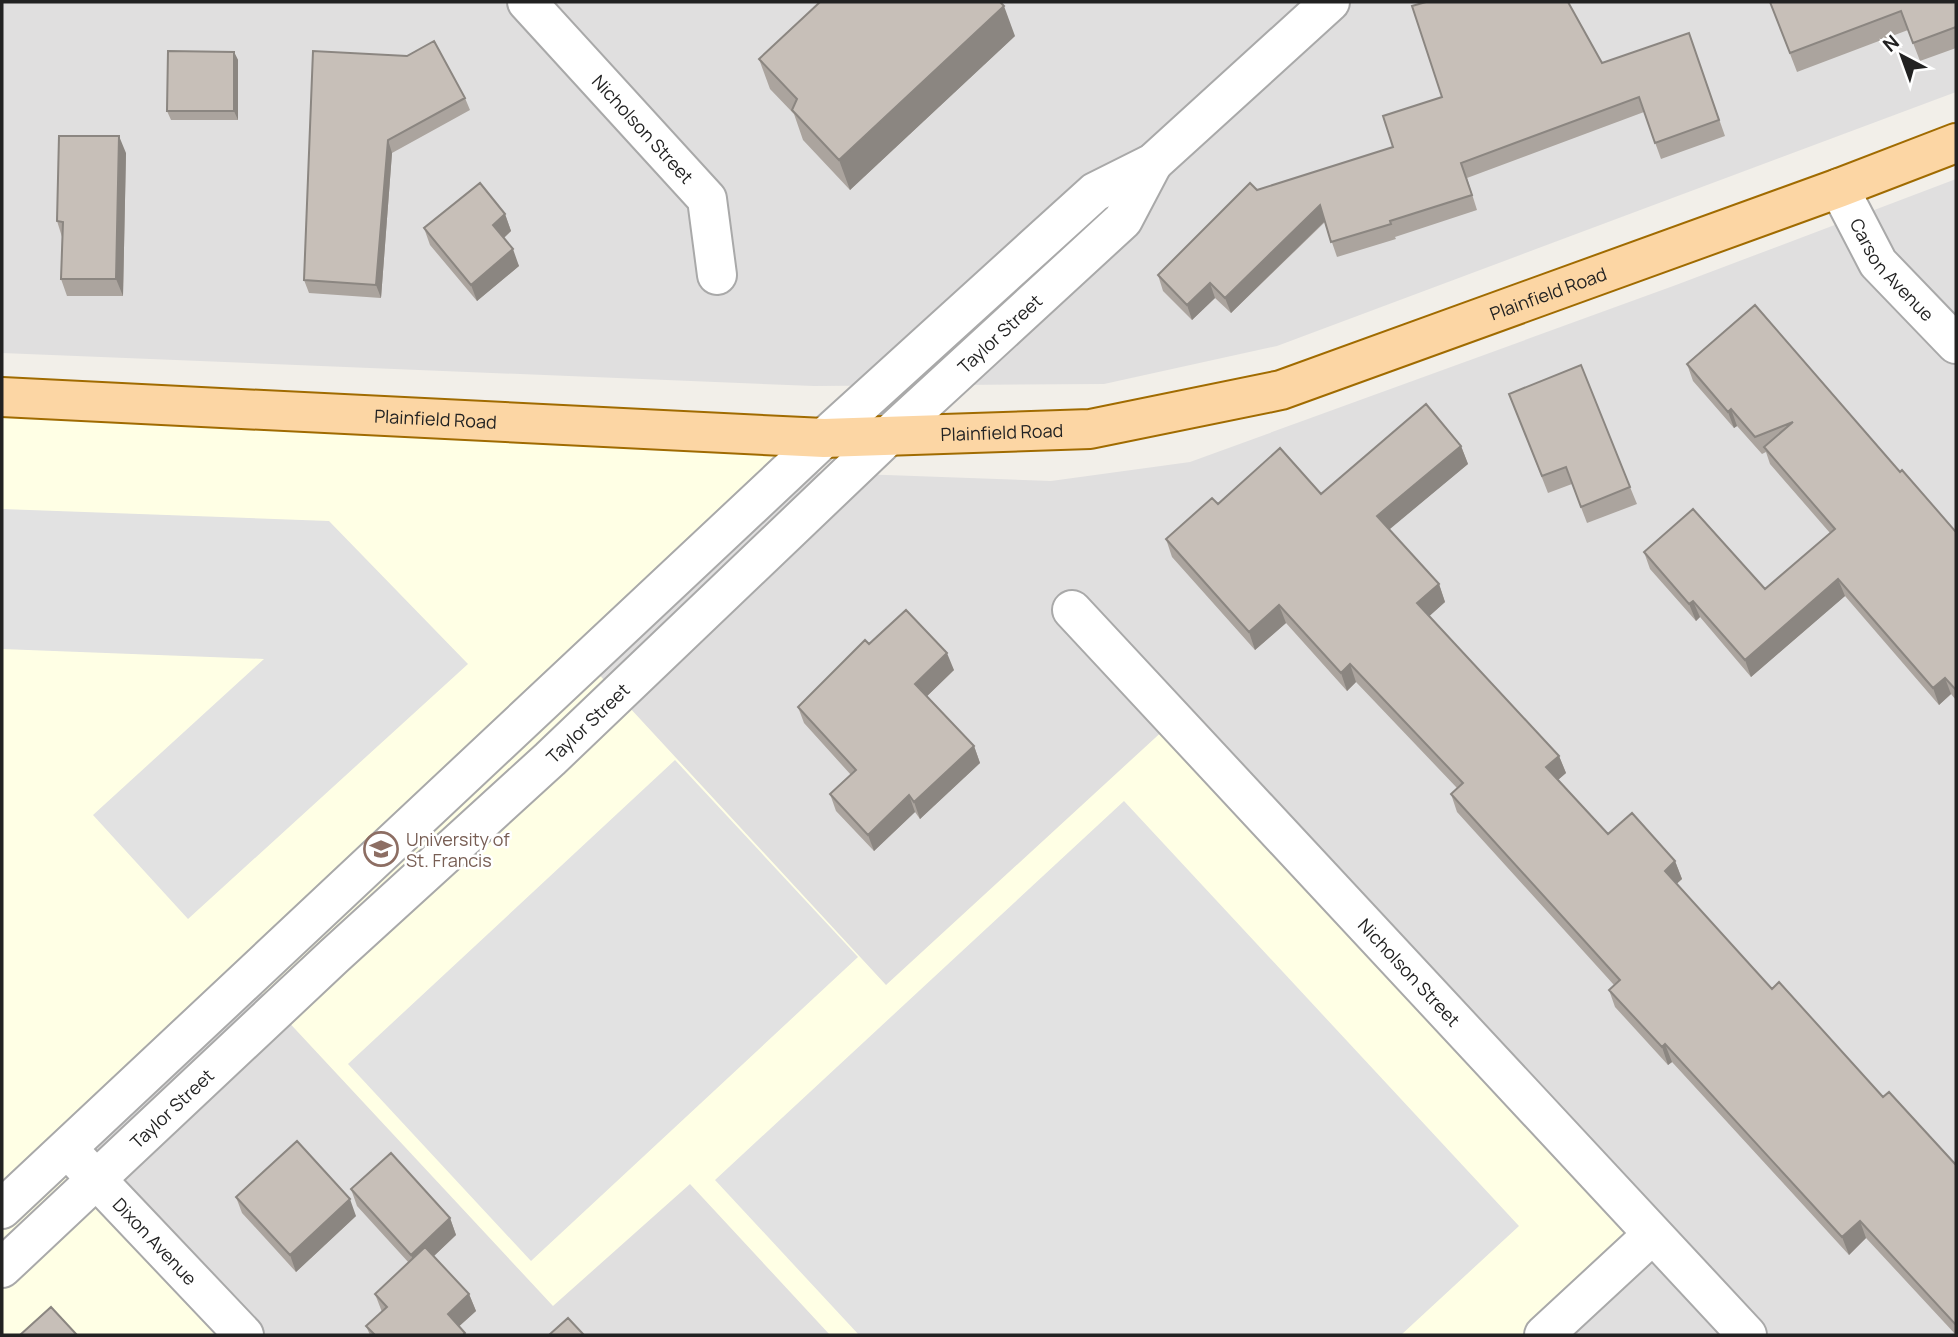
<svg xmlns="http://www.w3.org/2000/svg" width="1958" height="1337" viewBox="0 0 1958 1337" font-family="Manrope,sans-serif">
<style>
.residential{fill:#e0dfdf}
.education{fill:#ffffe5}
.parking{fill:#e2e2e2}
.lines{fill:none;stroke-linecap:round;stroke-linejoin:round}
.street-casing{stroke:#a9a9a9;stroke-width:42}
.primary-casing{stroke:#a06b00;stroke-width:42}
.street{stroke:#fff;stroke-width:38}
.primary{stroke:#fcd6a4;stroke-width:38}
.wall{fill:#aba49e}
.shaded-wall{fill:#8b8681}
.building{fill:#c7bfb8;stroke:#8b8681;stroke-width:2}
.labels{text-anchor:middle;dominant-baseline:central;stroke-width:5;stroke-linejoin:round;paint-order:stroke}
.street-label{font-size:18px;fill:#222;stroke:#fff}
.education-label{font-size:18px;fill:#785e54;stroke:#fff;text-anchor:start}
</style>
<rect width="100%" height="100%" fill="#f2efe9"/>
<path class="residential" d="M 2,2 L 1956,2 L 1956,92 L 1277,346 L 1104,384 L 814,386 L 2,353 Z
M 1956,179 L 1956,1335 L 2,1335 L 2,443 L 1051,481 L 1190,462 L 1676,285 Z"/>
<path class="education" d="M 2,413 L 797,450 L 580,654 L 886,985 L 1167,727 L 1642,1228 L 1527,1335 L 830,1335 L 690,1184 L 553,1306 L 242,972 L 57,1147 L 233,1335 L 2,1335 Z"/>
<path class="parking" d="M 2,509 L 329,521 L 468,664 L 188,919 L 93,815 L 264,659 L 2,649 Z
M 675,760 L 858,957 L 531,1261 L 348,1064 Z
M 1124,801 L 1519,1226 L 1401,1335 L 859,1335 L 715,1180 Z"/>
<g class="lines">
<g class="street-casing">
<g id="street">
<path id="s1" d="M 527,2 L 707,199 L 717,275"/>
<path id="s2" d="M 1839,188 L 1878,263 L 1956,344"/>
<path id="s3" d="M 1072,610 L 1747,1335"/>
<path id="s4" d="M 78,1160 L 244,1335"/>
<path d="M 2,1209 L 824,438 L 1095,192 L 1153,163 L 1330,2"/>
<path id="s5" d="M 2,1268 L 334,956 L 550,759 L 886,438 L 1123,220 L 1153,163"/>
<path d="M 1544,1335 L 1652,1235"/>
</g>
</g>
<g class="primary-casing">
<g id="primary">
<path id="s6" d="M 2,397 L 824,438 L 1090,429 L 1281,390 L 1839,188 L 1956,143"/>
</g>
</g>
<use href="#street" class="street"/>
<use href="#primary" class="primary"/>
</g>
<path class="wall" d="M 1770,2 L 1956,2 L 1956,48 L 1920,61 L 1908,30 L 1797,72 Z
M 1689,33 L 1725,136 L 1661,159 L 1644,112 L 1467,178 L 1477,210 L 1395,237 L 1396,239 L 1337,257 L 1325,222 L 1231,313 L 1215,298 L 1192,320 L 1163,291 L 1158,275 L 1257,190 L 1393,147 L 1602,63 Z
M 1015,36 L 850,190 L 803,140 L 794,114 L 770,89 L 759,59 Z
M 313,51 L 465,98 L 470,110 L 392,153 L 381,298 L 309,293 L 304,280 Z
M 234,52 L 238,60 L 238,120 L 171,120 L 167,111 Z
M 126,153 L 123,296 L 67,296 L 61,279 L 62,237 L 57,221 Z
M 505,214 L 511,231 L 504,238 L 519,266 L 477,301 L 430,245 L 424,228 Z
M 1687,364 L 1900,472 L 1956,532 L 1956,700 L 1951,694 L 1939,705 L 1845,596 L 1751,677 L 1700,617 L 1696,621 L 1650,569 L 1644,552 L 1765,589 L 1830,533 L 1770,464 L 1766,452 L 1762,454 L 1737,426 L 1734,428 L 1693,381 Z
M 1509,394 L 1630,487 L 1637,504 L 1587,523 L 1572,484 L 1548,493 Z
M 1461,446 L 1468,464 L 1389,529 L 1439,584 L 1445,602 L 1429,616 L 1559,756 L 1566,773 L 1558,780 L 1608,834 L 1675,861 L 1682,879 L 1676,884 L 1772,989 L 1883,1097 L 1956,1165 L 1956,1335 L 1866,1238 L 1849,1255 L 1672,1062 L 1668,1065 L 1615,1007 L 1609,990 L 1614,985 L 1457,812 L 1451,794 L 1457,788 L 1356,682 L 1347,691 L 1286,623 L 1255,650 L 1172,557 L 1166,539 L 1218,504 L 1321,494 Z
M 869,644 L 954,670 L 927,696 L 974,746 L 980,763 L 920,819 L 915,812 L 874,851 L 836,811 L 830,794 L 851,775 L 804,723 L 798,707 Z
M 351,1189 L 450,1218 L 456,1235 L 434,1256 L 469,1294 L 476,1311 L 459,1326 L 466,1335 L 370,1335 L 366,1326 L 382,1312 L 375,1294 L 409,1263 L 357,1206 Z
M 236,1197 L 356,1216 L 296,1272 L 242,1213 Z"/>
<path class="shaded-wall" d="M 1004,6 L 1015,36 L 850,190 L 839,160 Z
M 234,52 L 238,60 L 238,120 L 234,111 Z
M 119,136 L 126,153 L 123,296 L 116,279 Z
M 388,140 L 392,153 L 381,298 L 376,285 Z
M 1320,205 L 1325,221 L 1231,313 L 1225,298 Z
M 505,214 L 511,231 L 499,242 L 493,225 Z
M 513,249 L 519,266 L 477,301 L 471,285 Z
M 1210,283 L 1215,298 L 1192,320 L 1187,305 Z
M 1731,409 L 1737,426 L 1734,428 L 1728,412 Z
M 1461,446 L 1468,464 L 1384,534 L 1377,516 Z
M 1838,579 L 1845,596 L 1751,677 L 1745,660 Z
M 1439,584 L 1445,602 L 1424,621 L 1417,603 Z
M 1693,601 L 1700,617 L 1696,621 L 1689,604 Z
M 1279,605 L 1286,623 L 1255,650 L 1249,632 Z
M 947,653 L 954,670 L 922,701 L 915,684 Z
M 1350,664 L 1356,682 L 1347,691 L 1341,673 Z
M 1945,678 L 1951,694 L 1939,705 L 1933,688 Z
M 974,746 L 980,763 L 920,819 L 914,802 Z
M 1559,756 L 1566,773 L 1552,785 L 1546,767 Z
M 909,795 L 915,812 L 874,851 L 868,835 Z
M 1675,861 L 1682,879 L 1671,889 L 1665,871 Z
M 1665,1044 L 1672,1062 L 1668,1065 L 1662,1047 Z
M 350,1199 L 356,1216 L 296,1272 L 290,1255 Z
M 450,1218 L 456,1235 L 417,1272 L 411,1255 Z
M 1860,1221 L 1866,1238 L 1849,1255 L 1842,1237 Z
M 469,1294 L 476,1311 L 454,1331 L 448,1314 Z"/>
<path class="building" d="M 820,2 L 1000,2 L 1004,6 L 839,160 L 792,110 L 797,99 L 759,59 Z
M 1426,2 L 1568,2 L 1602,63 L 1689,33 L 1719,120 L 1655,143 L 1639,97 L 1461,163 L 1472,195 L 1390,221 L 1391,224 L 1331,242 L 1320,205 L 1225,298 L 1210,283 L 1187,305 L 1158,275 L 1250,183 L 1257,190 L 1393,147 L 1383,116 L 1442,97 L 1412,6 Z
M 1770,2 L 1956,2 L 1956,27 L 1913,43 L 1901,11 L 1790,53 Z
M 434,41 L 465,98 L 388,140 L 376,285 L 304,280 L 313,51 L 407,56 Z
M 168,51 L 234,52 L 234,111 L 167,111 Z
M 59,136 L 119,136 L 116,279 L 61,279 L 63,222 L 57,221 Z
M 480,183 L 505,214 L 493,225 L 513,249 L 471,285 L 424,228 Z
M 1755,305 L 1900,472 L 1902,470 L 1956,532 L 1956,690 L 1945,678 L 1933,688 L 1838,579 L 1745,660 L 1693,601 L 1689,604 L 1644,552 L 1693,509 L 1765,589 L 1835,529 L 1764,447 L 1793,422 L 1755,437 L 1731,409 L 1728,412 L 1687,364 Z
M 1581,365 L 1630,487 L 1581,507 L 1566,467 L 1542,476 L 1509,394 Z
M 1426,404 L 1461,446 L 1377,516 L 1439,584 L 1417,603 L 1559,756 L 1546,767 L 1608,834 L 1632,813 L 1675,861 L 1665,871 L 1772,989 L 1779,982 L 1883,1097 L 1889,1092 L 1956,1165 L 1956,1325 L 1860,1221 L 1842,1237 L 1665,1044 L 1662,1047 L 1609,990 L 1620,980 L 1451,794 L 1463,783 L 1350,664 L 1341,673 L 1279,605 L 1249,632 L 1166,539 L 1212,498 L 1218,504 L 1280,448 L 1321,494 Z
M 906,610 L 947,653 L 915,684 L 974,746 L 914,802 L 909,795 L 868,835 L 830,794 L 856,770 L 798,707 L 865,640 L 869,644 Z
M 297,1141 L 350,1199 L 290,1255 L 236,1197 Z
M 391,1153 L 450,1218 L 411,1255 L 351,1189 Z
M 425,1247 L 469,1294 L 448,1314 L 465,1333 L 463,1335 L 375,1335 L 366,1326 L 387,1307 L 375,1294 Z
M 51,1307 L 77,1335 L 20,1335 Z
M 568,1318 L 584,1335 L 549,1335 Z"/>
<defs>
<g id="university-ring" transform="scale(1.75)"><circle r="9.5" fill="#fff" stroke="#8d6e63" stroke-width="1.5"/><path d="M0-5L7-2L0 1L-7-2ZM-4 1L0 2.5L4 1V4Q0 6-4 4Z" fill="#8d6e63"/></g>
</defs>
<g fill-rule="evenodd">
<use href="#university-ring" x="381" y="849"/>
</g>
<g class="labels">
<g class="street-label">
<text stroke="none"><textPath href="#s1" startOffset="172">Nicholson Street</textPath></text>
<text stroke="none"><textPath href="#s2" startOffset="98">Carson Avenue</textPath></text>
<text stroke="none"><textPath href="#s6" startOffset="1568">Plainfield Road</textPath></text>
<text stroke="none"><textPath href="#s5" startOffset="1367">Taylor Street</textPath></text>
<text stroke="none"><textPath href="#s6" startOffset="434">Plainfield Road</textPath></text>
<text stroke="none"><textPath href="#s6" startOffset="1001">Plainfield Road</textPath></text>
<text stroke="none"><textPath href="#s5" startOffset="800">Taylor Street</textPath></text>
<text stroke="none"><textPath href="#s3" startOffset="495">Nicholson Street</textPath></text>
<text stroke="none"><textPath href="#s5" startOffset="233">Taylor Street</textPath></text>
<text stroke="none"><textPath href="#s4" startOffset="112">Dixon Avenue</textPath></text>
</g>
<g class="education-label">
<text x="406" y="839">University of<tspan x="406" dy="21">St. Francis</tspan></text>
</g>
</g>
<rect width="1958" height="1337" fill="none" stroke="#222222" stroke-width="7"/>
<g transform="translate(1902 56) rotate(319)" stroke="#ffffff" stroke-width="5" paint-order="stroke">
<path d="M0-5L12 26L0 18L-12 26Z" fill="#222222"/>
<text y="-10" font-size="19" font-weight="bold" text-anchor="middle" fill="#222222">N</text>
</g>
</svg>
